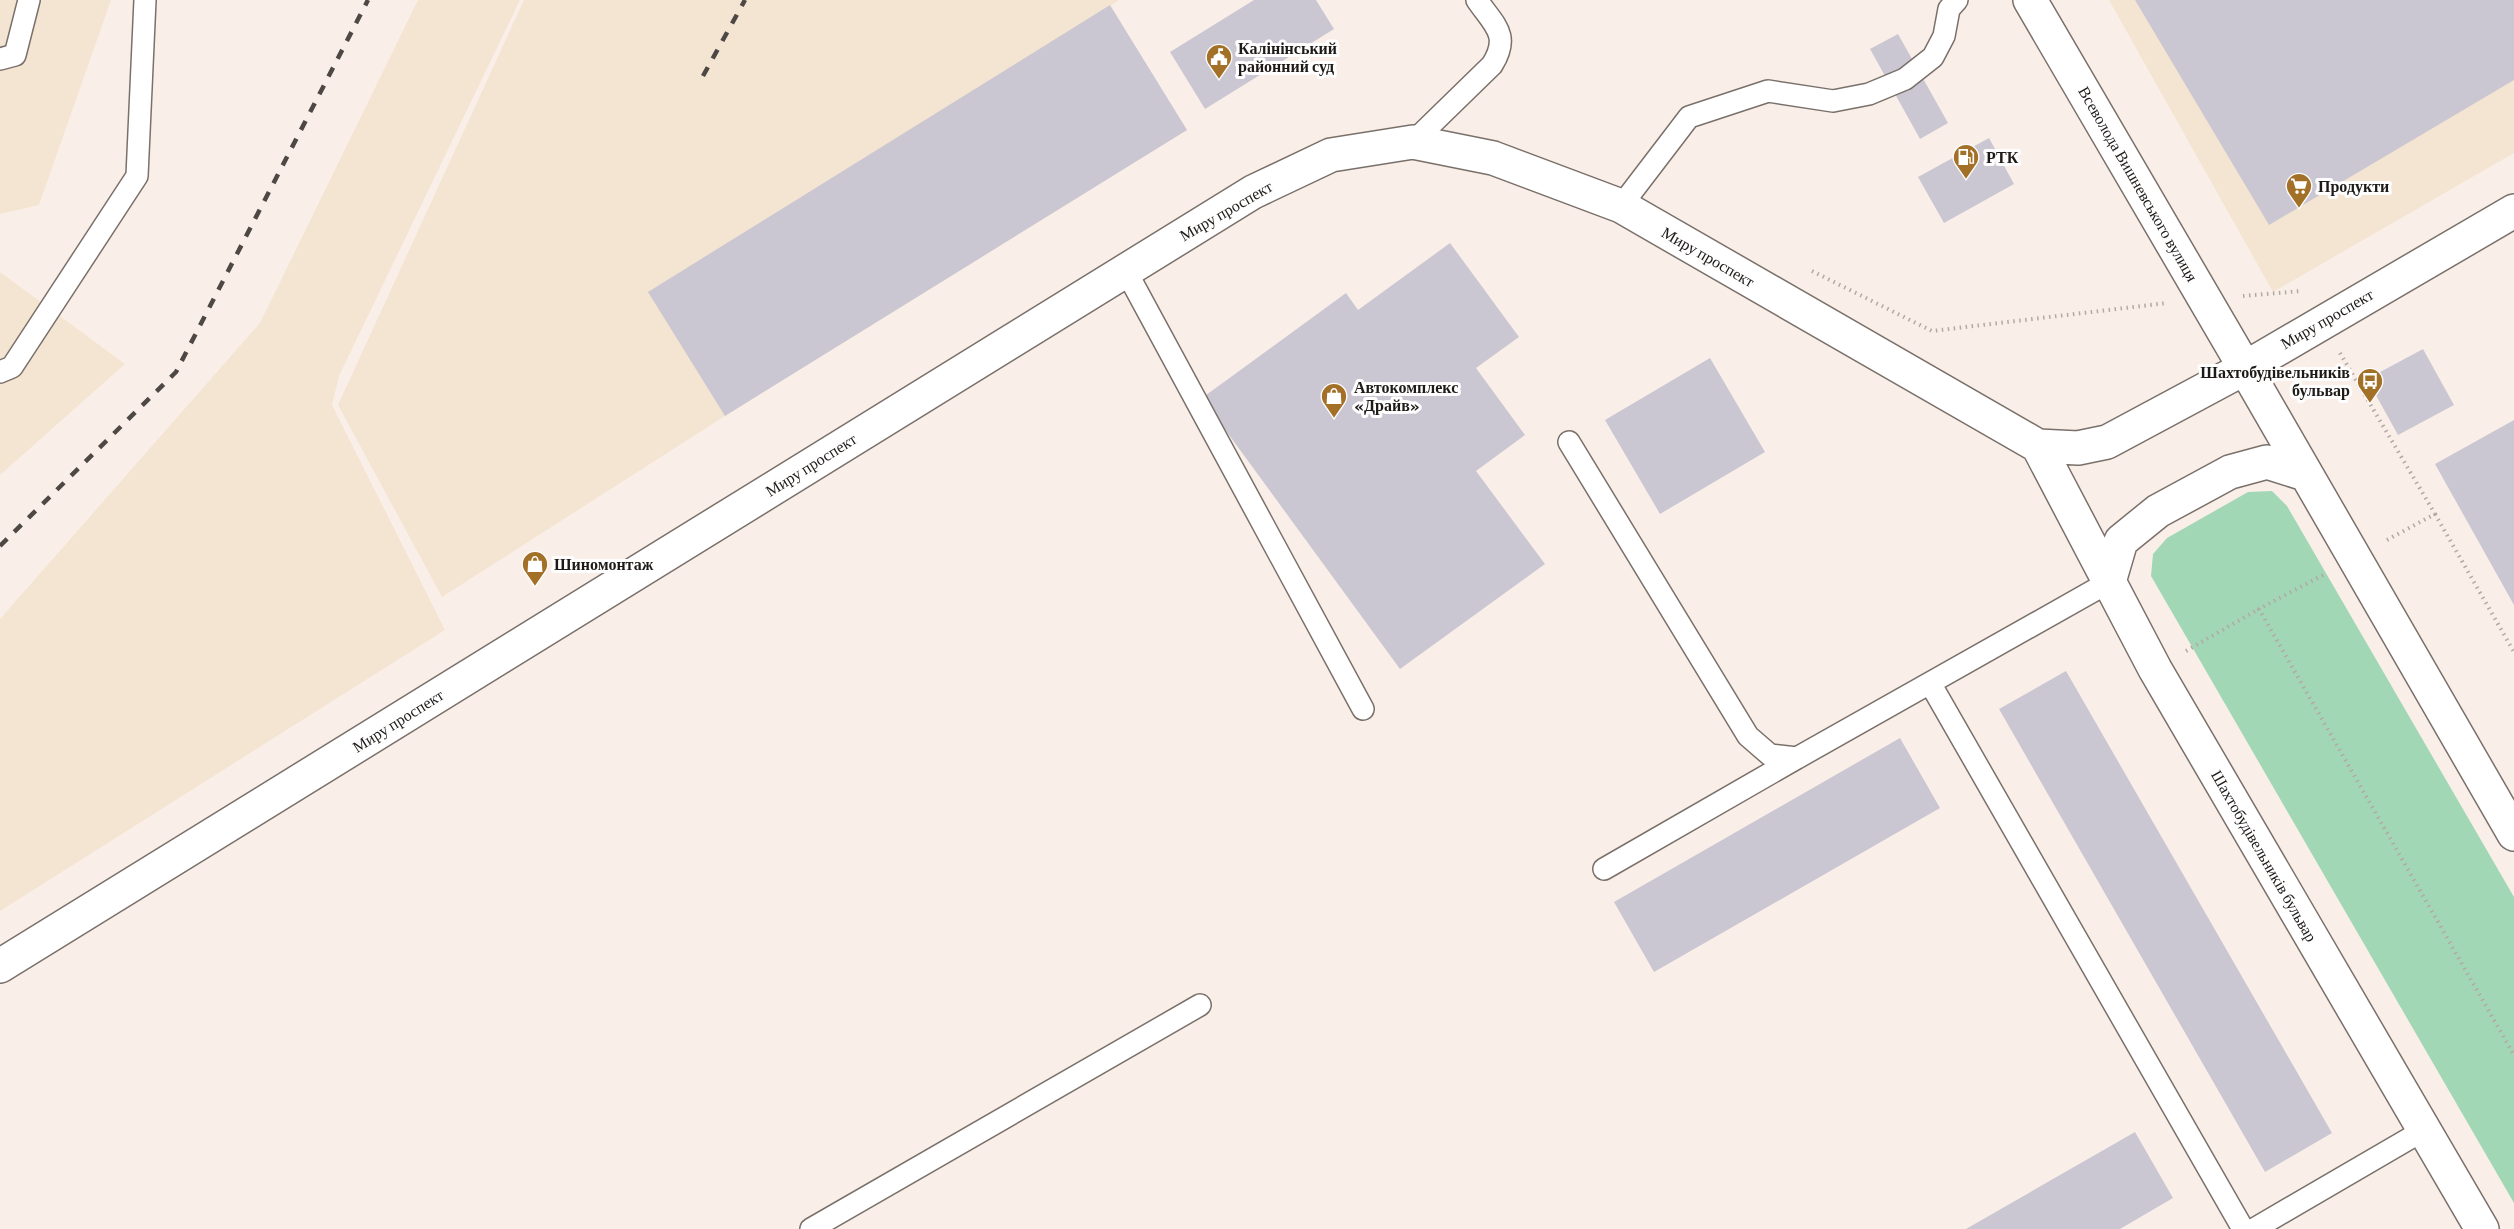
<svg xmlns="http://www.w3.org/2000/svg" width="2514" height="1229" viewBox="0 0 2514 1229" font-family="'Crimson Pro',serif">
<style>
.industrial{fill:#f4e4d2}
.green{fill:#a2d7b5}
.building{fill:#cac7d2}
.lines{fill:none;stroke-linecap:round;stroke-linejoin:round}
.lane-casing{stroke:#7a706a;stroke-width:24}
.street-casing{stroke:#7a706a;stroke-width:36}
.secondary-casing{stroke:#7a706a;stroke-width:36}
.path{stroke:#b2a9a4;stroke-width:4;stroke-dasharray:1.5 4.5;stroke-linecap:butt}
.lane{stroke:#fff;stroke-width:21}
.street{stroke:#fff;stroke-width:33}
.secondary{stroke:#fff;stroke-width:33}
.rail{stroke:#4e4845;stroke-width:4.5;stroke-dasharray:10 10;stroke-linecap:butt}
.labels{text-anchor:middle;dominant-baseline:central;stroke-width:6;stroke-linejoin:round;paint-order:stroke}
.poi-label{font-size:16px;font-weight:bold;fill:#1e1a18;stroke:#fefefe;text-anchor:start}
.street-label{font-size:16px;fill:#1e1a18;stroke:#fefefe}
</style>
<rect width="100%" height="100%" fill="#faefe8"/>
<path class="industrial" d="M 0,0 L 111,0 L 39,205 L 0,214 Z
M 418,0 L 520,0 L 339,376 L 332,405 L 445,630 L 0,911 L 0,619 L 260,323 Z
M 524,0 L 1119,0 L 1110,6 L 1187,130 L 725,416 L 442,597 L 338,405 Z
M 2109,0 L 2514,0 L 2514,153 L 2273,292 Z
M 0,272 L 125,364 L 0,475 Z"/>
<path class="green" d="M 2272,491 L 2287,506 L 2514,897 L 2514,1203 L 2151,576 L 2153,554 L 2167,538 L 2248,492 Z"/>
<path class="building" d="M 1254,0 L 1316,0 L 1334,29 L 1205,109 L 1170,52 Z
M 2135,0 L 2514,0 L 2514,80 L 2269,225 Z
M 1110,5 L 1187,130 L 725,416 L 648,292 Z
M 1898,34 L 1948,123 L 1920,139 L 1870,49 Z
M 1989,138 L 2014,184 L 1944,223 L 1918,177 Z
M 1450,243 L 1519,337 L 1476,368 L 1525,435 L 1476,471 L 1545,564 L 1400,669 L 1202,398 L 1346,293 L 1358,310 Z
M 2423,349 L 2454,405 L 2398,435 L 2367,379 Z
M 1710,358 L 1765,452 L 1660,514 L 1605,420 Z
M 2514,420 L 2514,605 L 2435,464 Z
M 2066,671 L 2332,1133 L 2265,1172 L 1999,709 Z
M 1900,738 L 1940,808 L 1654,972 L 1614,902 Z
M 2135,1132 L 2173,1198 L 2120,1229 L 1966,1229 Z"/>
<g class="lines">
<g class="lane-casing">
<path id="lane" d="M 0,59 L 15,55 L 29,0
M 1413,142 L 1492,65 C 1511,35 1494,25 1477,0
M 1621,206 L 1689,117 L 1768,91 L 1833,101 L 1869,94 L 1905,79 L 1933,57 L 1944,36 L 1949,9 L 1957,0
M 1126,271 L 1363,709
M 0,372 L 12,367 L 137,176 L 145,0
M 1569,442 L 1748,736 L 1770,755 L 1797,758 L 2109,582
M 1930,683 L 2243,1229
M 1604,869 L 1797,758
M 811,1229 L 1200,1005
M 2254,1229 L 2424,1130"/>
</g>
<g class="street-casing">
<path id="street" d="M 2030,0 L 2245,368"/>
</g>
<g class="secondary-casing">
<path id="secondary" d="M 2245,368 L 2514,834
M 2038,446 L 2155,669 L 2482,1229
M 2109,582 L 2121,541 L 2158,511 L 2230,472 L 2267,462 L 2305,474
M 0,966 L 1253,192 L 1331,155 L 1413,142 L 1493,158 L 1621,206 L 2038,446 L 2078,448 L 2107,442 L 2245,368 L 2514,211"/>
</g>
<path class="path" d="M 1812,271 L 1932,331 L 2167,303
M 2243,296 L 2301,291
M 2340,353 L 2435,514 L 2385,541
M 2435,514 L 2514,652
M 2323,575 L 2259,609 L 2514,1055
M 2186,651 L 2259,609"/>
<use href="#lane" class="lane"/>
<use href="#street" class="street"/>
<use href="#secondary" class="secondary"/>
<path class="rail" d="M 703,76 L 745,0
M 0,546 L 176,372 L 368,0"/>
</g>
<defs>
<g id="civic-pin" transform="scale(1.35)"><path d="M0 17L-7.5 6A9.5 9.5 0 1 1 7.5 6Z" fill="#a37027" stroke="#fefefe"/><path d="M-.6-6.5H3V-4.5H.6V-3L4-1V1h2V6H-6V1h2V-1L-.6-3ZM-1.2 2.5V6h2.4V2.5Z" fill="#fff"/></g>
<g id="fuel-pin" transform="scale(1.35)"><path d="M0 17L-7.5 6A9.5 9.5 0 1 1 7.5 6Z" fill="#a37027" stroke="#fefefe"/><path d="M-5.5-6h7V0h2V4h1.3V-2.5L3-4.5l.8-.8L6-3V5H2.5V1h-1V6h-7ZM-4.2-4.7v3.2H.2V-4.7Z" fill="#fff"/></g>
<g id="supermarket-pin" transform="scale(1.35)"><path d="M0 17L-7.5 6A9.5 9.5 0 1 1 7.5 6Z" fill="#a37027" stroke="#fefefe"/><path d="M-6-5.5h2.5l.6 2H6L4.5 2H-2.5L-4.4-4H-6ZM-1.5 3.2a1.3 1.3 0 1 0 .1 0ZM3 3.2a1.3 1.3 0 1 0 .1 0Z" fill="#fff"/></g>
<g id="bus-pin" transform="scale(1.35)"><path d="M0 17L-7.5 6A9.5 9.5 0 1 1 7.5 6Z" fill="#a37027" stroke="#fefefe"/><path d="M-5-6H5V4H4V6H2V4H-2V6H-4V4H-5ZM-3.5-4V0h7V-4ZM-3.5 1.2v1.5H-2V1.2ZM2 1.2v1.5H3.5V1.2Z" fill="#fff"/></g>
<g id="shop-pin" transform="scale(1.35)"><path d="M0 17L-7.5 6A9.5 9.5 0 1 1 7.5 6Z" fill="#a37027" stroke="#fefefe"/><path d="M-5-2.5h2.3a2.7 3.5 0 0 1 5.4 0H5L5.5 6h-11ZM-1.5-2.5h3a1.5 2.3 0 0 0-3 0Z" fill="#fff"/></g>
</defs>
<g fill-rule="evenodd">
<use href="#civic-pin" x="1219" y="57"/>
<use href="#fuel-pin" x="1966" y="157"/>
<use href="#supermarket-pin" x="2299" y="186"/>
<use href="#bus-pin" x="2370" y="381"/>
<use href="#shop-pin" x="1334" y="396"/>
<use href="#shop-pin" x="535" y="564"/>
</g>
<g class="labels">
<g class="poi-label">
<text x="1238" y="48">Калінінський<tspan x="1238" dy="18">районний суд</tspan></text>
<text x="1986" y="157">РТК</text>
<text x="2318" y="186">Продукти</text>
<text x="2350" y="372" text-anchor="end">Шахтобудівельників<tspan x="2350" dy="18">бульвар</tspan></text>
<text x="1354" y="387">Автокомплекс<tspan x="1354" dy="18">«Драйв»</tspan></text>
<text x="554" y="564">Шиномонтаж</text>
</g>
<g class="street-label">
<text transform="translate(2138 184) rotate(60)">Всеволода Вишневського вулиця</text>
<text transform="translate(1226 211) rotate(-30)">Миру проспект</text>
<text transform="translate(1708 257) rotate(30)">Миру проспект</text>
<text transform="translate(2327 319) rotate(-30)">Миру проспект</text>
<text transform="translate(811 465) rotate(-32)">Миру проспект</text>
<text transform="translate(398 721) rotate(-32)">Миру проспект</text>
<text transform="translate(2264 856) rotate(60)">Шахтобудівельників бульвар</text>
</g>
</g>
</svg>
